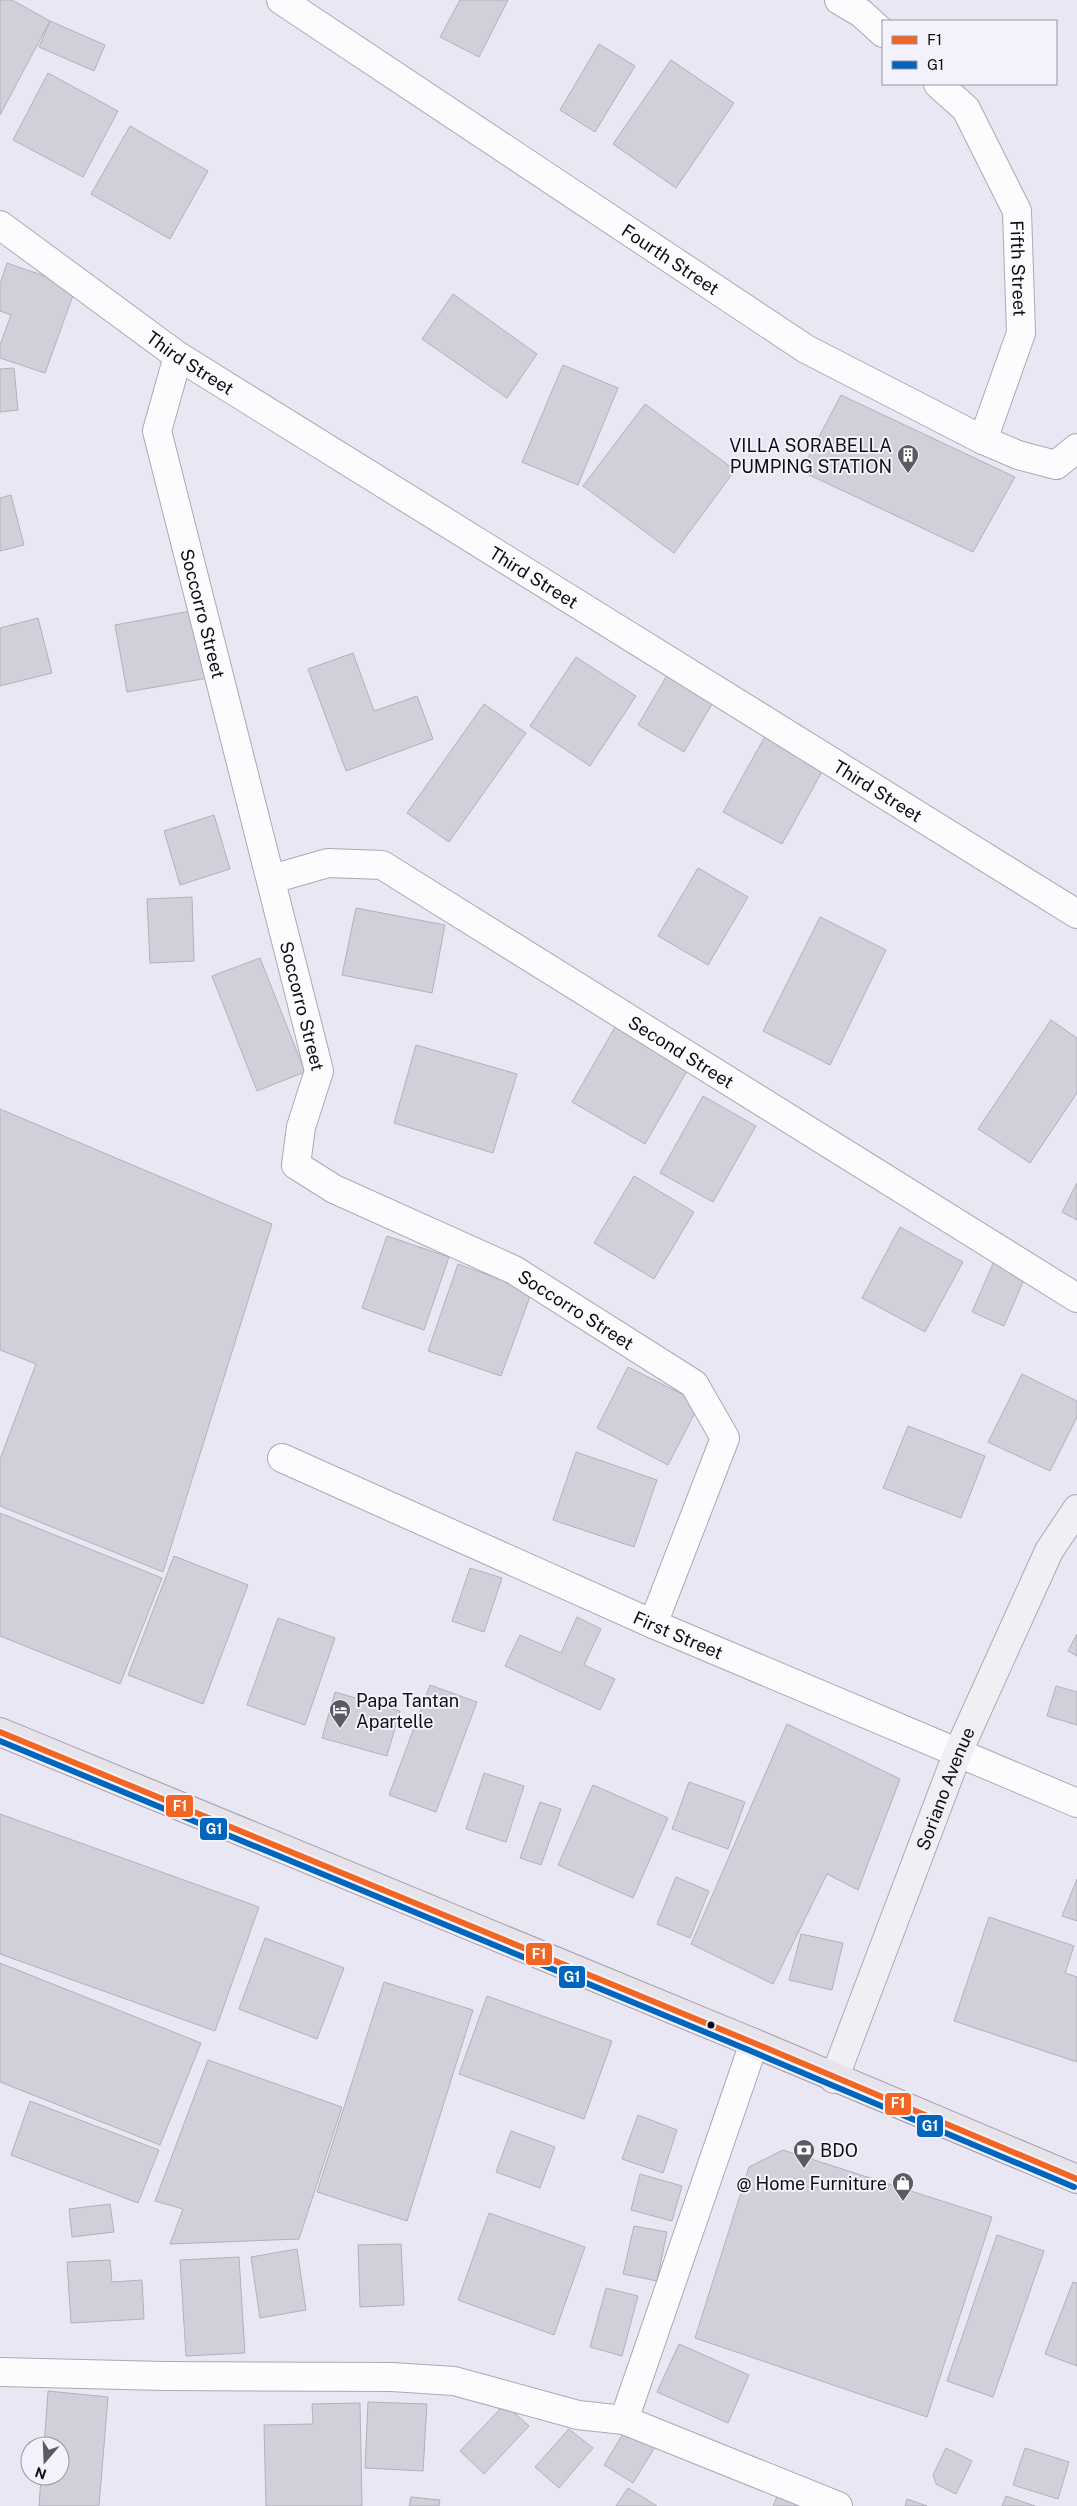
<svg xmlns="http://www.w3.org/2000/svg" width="1077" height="2506" viewBox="0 0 1077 2506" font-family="'Public Sans',sans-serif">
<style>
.building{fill:#d0d0da;stroke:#b1b1bb}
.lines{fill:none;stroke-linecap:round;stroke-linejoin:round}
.street-casing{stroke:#aca9b4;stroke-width:30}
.secondary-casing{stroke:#aca9b4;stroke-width:30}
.primary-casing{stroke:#a49bab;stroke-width:30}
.street{stroke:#fcfbfd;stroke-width:28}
.secondary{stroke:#f2eff4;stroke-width:28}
.primary{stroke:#e7e3ea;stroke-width:28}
.bus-1-casing{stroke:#f3f1fb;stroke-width:10}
.bus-2-casing{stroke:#f3f1fb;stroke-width:10}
.bus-1{stroke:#f26522;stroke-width:6}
.bus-2{stroke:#0065bd;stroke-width:6}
.bus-dot{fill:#0f0d15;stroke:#f3f1fb;stroke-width:2}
.labels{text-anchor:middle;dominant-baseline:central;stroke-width:4;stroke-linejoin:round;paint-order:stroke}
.street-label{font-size:18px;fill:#0f0d15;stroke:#f3f1fb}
.poi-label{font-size:18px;fill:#0f0d15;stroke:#f3f1fb;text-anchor:end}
.line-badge{stroke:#f3f1fb;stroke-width:2}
.badge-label{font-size:14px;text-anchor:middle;font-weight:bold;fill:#fff}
</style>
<rect width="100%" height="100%" fill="#eae7f4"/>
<path class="building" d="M 0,0 L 12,0 L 50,21 L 0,115 Z
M 460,0 L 508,0 L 479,57 L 440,37 Z
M 50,21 L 105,45 L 94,71 L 39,47 Z
M 599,44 L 635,66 L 595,132 L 560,110 Z
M 671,60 L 734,103 L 676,188 L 613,144 Z
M 48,73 L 118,111 L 83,177 L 13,140 Z
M 130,126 L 208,171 L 170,239 L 91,194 Z
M 7,263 L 76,287 L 45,373 L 0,358 L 0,345 L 11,315 L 0,311 L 0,284 Z
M 453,294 L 537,354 L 507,398 L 422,339 Z
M 563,365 L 618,388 L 578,485 L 522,462 Z
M 14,368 L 18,410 L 0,412 L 0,369 Z
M 841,395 L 1015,477 L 973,552 L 801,471 Z
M 645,404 L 735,470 L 674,553 L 583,486 Z
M 11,495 L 24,545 L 0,551 L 0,498 Z
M 196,610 L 208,678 L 127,692 L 115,625 Z
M 38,618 L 52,673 L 0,686 L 0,628 Z
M 353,653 L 374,711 L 417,696 L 433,739 L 346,771 L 308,669 Z
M 576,657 L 636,696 L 590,766 L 530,726 Z
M 669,672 L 715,699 L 684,752 L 638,725 Z
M 484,704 L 526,733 L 449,842 L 407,813 Z
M 769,729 L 828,761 L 782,844 L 723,812 Z
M 214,815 L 230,869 L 180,885 L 164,831 Z
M 698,868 L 748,897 L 708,965 L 658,936 Z
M 192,897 L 194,961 L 150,963 L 147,899 Z
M 356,908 L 445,925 L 432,993 L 342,975 Z
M 820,917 L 886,950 L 830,1065 L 763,1031 Z
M 260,958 L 305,1072 L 257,1091 L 212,976 Z
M 1051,1020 L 1077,1038 L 1077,1093 L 1030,1163 L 978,1129 Z
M 618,1022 L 691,1064 L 645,1144 L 572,1102 Z
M 416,1045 L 517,1074 L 493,1153 L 394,1123 Z
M 703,1096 L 756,1126 L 713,1202 L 660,1173 Z
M 0,1109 L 272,1224 L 163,1572 L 0,1506 L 0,1459 L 36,1364 L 0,1350 Z
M 634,1176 L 694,1212 L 654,1279 L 594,1243 Z
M 1077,1183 L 1077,1220 L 1062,1212 Z
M 900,1227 L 963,1262 L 925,1332 L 862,1298 Z
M 387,1236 L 449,1257 L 424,1330 L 362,1308 Z
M 997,1254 L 1029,1268 L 1004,1326 L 972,1312 Z
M 458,1264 L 532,1291 L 501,1376 L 428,1351 Z
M 628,1367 L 700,1403 L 668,1465 L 597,1428 Z
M 1022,1374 L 1077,1401 L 1077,1417 L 1050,1471 L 988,1442 Z
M 908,1426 L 985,1456 L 961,1518 L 883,1488 Z
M 576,1452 L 657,1480 L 634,1547 L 553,1520 Z
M 0,1513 L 162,1578 L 120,1684 L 0,1636 Z
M 174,1556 L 248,1585 L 203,1704 L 128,1675 Z
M 470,1568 L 502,1578 L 484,1632 L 452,1621 Z
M 577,1617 L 601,1629 L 584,1665 L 615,1679 L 600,1710 L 505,1666 L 520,1635 L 561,1653 Z
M 278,1618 L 335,1638 L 305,1725 L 247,1705 Z
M 1077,1634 L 1077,1656 L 1068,1651 Z
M 430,1685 L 477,1702 L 436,1812 L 389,1795 Z
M 1056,1686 L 1077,1692 L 1077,1725 L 1047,1716 Z
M 335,1692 L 400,1711 L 387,1756 L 322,1738 Z
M 787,1724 L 900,1779 L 858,1890 L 827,1874 L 773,1984 L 691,1944 Z
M 484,1773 L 524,1786 L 506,1842 L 466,1829 Z
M 689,1782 L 745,1802 L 728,1849 L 672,1829 Z
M 593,1785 L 668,1818 L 633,1898 L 558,1865 Z
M 540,1802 L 561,1809 L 541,1865 L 520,1858 Z
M 0,1814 L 259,1907 L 215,2031 L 0,1954 Z
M 676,1877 L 709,1891 L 690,1938 L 657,1924 Z
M 1077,1879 L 1077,1921 L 1062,1916 Z
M 989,1917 L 1074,1946 L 1065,1973 L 1077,1977 L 1077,2062 L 954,2021 Z
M 801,1934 L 843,1943 L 832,1990 L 789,1980 Z
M 265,1938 L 344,1968 L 317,2039 L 239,2009 Z
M 0,1963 L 201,2043 L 160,2145 L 0,2082 Z
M 384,1982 L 473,2010 L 407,2221 L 317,2192 Z
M 487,1996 L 612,2041 L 584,2119 L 459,2074 Z
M 208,2060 L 342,2107 L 299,2239 L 170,2244 L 183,2209 L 155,2201 Z
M 30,2101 L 159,2150 L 138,2203 L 11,2155 Z
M 638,2115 L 677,2130 L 663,2173 L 622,2159 Z
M 511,2131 L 555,2147 L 540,2188 L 496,2172 Z
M 783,2150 L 992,2217 L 927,2417 L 695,2338 L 749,2167 Z
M 640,2174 L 682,2186 L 672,2221 L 631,2210 Z
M 110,2204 L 114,2232 L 72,2237 L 69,2209 Z
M 489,2213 L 585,2247 L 554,2335 L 458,2300 Z
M 634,2226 L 667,2232 L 657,2281 L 623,2274 Z
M 997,2235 L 1044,2251 L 993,2397 L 947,2381 Z
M 401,2244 L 404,2305 L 360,2307 L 358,2245 Z
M 297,2249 L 306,2310 L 260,2318 L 251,2257 Z
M 239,2257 L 245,2353 L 186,2356 L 180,2260 Z
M 110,2260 L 112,2282 L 142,2280 L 144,2319 L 71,2323 L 67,2262 Z
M 1073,2282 L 1077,2283 L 1077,2366 L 1045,2354 Z
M 606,2288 L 638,2296 L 622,2356 L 590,2347 Z
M 679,2344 L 749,2375 L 728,2423 L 657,2392 Z
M 48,2391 L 108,2397 L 99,2506 L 39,2506 L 41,2476 L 60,2476 L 60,2446 L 44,2446 Z
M 368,2402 L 427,2404 L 423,2471 L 365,2468 Z
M 360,2403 L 362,2506 L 266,2506 L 264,2425 L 313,2424 L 312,2404 Z
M 505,2404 L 529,2426 L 484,2474 L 460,2451 Z
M 569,2429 L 593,2448 L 559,2488 L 535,2467 Z
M 626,2429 L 655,2447 L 633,2483 L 604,2465 Z
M 946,2448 L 972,2461 L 956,2494 L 936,2484 L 933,2475 Z
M 1025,2448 L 1069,2462 L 1058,2499 L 1013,2485 Z
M 628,2488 L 657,2506 L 616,2506 Z
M 779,2492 L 806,2506 L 773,2506 Z
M 1006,2496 L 1035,2506 L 1002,2506 Z
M 411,2497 L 440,2500 L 439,2506 L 409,2506 Z
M 907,2499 L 927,2506 L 905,2506 Z"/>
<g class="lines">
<g class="street-casing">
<g id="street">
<path id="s1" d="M 281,0 L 806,349 L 983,440 L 1018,455 L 1056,465 L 1077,448"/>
<path d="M 839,0 L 861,13 L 883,33"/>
<path id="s2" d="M 938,84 L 966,109 L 1017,211 L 1021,333 L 983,440"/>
<path id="s3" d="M 0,225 L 178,356 L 1077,914"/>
<path id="s4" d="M 178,356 L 157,431 L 319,1071 L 301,1127 L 296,1165 L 334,1189 L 514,1270 L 694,1384 L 725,1438 L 653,1624"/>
<path id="s5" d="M 272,879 L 328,863 L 382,865 L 1077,1298"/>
<path id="s6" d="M 282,1458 L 653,1624 L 1077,1803"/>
<path d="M 0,2372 L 164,2376 L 392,2377 L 454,2381 L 578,2415 L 624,2420 L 754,2043"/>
<path d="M 624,2420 L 838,2506"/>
</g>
</g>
<g class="secondary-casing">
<g id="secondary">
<path id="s7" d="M 834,2079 L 958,1752 L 1049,1551 L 1077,1509"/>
</g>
</g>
<g class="primary-casing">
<path id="primary" d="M 0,1732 L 754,2043 L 1077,2179"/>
</g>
<use href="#street" class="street"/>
<use href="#secondary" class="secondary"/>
<use href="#primary" class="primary"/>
<g class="bus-1-casing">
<path id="bus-1" d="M 0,1732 L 754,2043 L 1077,2179"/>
</g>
<g class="bus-2-casing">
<path id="bus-2" d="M 0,1741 L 751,2051 L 1074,2187"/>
</g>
<use href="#bus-1" class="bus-1"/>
<use href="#bus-2" class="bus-2"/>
</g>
<defs>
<g id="building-pin" transform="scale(1.125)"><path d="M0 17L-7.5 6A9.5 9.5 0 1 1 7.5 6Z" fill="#5c5963" stroke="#f3f1fb"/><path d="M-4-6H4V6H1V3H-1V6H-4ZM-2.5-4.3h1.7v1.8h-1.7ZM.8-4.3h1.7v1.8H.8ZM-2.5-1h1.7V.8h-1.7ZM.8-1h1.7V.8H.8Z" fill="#fff"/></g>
<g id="hotel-pin" transform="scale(1.125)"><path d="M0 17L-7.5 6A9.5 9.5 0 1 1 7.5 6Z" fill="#5c5963" stroke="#f3f1fb"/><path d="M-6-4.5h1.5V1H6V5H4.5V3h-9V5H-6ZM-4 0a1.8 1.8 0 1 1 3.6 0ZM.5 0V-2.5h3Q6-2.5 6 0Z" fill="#fff"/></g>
<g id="bank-pin" transform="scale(1.125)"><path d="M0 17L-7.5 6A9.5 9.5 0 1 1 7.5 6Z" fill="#5c5963" stroke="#f3f1fb"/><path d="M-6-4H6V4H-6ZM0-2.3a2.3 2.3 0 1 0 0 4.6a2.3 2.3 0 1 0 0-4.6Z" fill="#fff"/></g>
<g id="shop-pin" transform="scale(1.125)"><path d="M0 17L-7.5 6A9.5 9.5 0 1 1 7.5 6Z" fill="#5c5963" stroke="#f3f1fb"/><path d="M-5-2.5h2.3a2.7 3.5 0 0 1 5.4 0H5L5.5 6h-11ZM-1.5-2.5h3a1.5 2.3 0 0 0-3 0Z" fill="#fff"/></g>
</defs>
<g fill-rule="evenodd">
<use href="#building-pin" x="908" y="455"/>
<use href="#hotel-pin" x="340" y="1710"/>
<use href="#bank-pin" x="804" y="2150"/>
<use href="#shop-pin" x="903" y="2183"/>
</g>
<circle class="bus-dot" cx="711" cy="2025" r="4.5"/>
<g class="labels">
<g class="street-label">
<text stroke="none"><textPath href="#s1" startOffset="468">Fourth Street</textPath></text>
<text stroke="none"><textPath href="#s2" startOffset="209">Fifth Street</textPath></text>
<text stroke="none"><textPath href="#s3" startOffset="235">Third Street</textPath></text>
<text stroke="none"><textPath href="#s3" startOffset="640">Third Street</textPath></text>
<text stroke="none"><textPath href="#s4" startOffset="266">Soccorro Street</textPath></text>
<text stroke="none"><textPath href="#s3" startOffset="1045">Third Street</textPath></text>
<text stroke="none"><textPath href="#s4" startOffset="671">Soccorro Street</textPath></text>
<text stroke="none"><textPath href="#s5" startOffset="465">Second Street</textPath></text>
<text stroke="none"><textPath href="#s4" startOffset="1151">Soccorro Street</textPath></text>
<text stroke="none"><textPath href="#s6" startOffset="434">First Street</textPath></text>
<text stroke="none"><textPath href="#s7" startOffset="311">Soriano Avenue</textPath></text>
</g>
<g class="poi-label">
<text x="892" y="445">VILLA SORABELLA<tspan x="892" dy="21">PUMPING STATION</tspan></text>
<text x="356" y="1700" text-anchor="start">Papa Tantan<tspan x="356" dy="21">Apartelle</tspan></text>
<text x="820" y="2150" text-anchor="start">BDO</text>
<text x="887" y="2183">@ Home Furniture</text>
</g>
</g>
<g class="line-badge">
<rect x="165" y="1794" width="29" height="24" rx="5" fill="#f26522"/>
<rect x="199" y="1817" width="29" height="24" rx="5" fill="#0065bd"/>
<rect x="525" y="1942" width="28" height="24" rx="5" fill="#f26522"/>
<rect x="558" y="1965" width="28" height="24" rx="5" fill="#0065bd"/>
<rect x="884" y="2092" width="28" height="24" rx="5" fill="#f26522"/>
<rect x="916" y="2114" width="28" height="24" rx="5" fill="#0065bd"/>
</g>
<g class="badge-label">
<text x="180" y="1811">F1</text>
<text x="214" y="1834">G1</text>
<text x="539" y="1959">F1</text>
<text x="572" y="1982">G1</text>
<text x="898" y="2108">F1</text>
<text x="930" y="2131">G1</text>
</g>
<rect x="882" y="20" width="175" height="65" fill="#f3f1fb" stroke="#98969f"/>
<rect x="892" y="36" width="25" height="8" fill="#f26522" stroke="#98969f"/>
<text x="927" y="45" font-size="15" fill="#0f0d15">F1</text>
<rect x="892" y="61" width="25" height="8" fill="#0065bd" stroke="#98969f"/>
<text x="927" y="70" font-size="15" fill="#0f0d15">G1</text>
<g transform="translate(45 2461) rotate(199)"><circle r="24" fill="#f3f1fb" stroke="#98969f"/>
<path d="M0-4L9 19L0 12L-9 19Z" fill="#5c5963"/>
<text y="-8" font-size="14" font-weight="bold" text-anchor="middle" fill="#0f0d15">N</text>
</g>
</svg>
